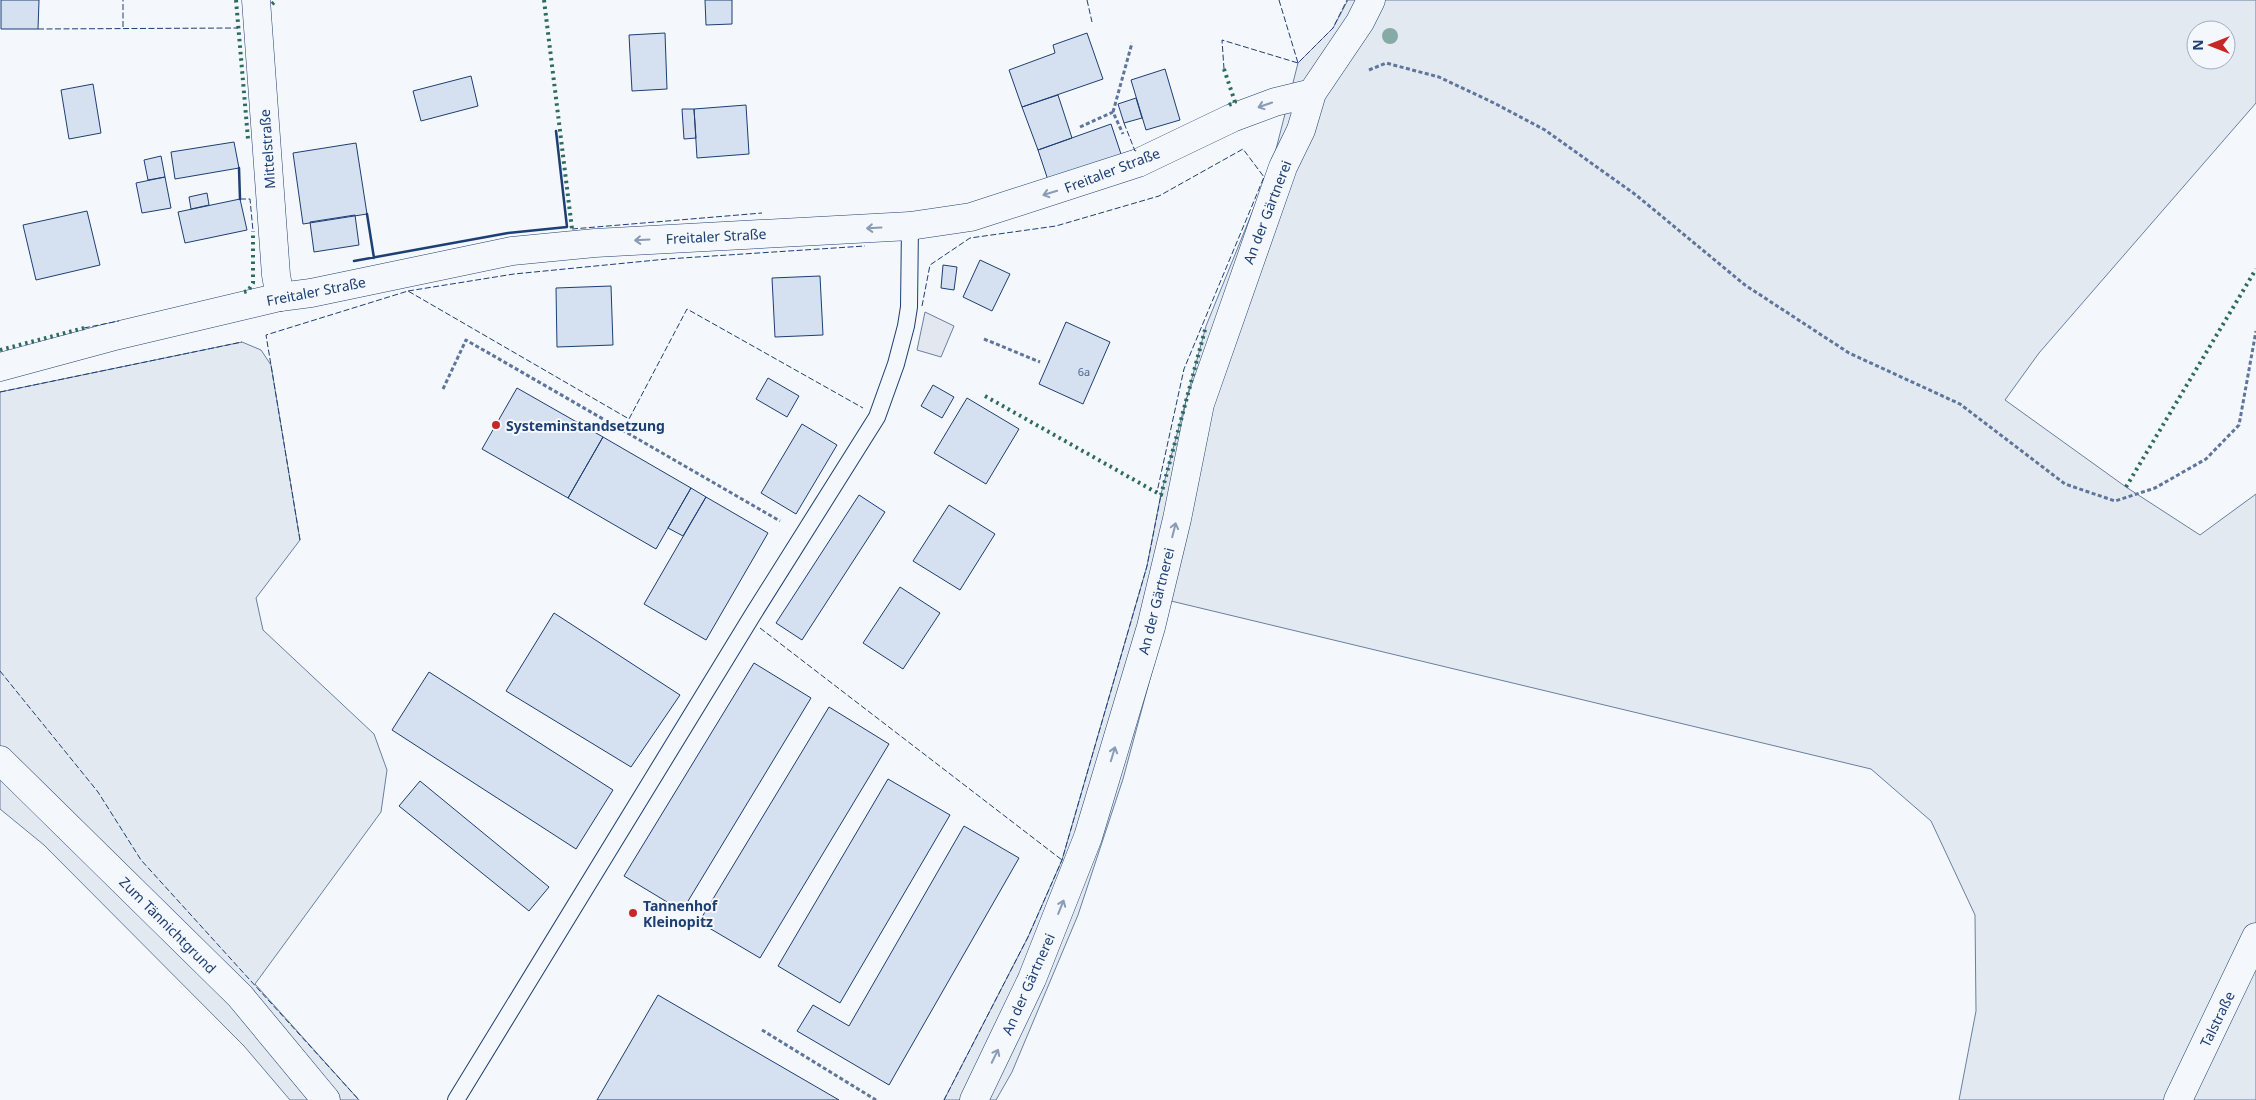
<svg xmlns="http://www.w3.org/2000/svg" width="2256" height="1100" viewBox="0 0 2256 1100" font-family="'Noto Sans',sans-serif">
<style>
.green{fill:#e3e9f0;stroke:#687fa3;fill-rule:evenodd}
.parking{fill:#e3e8f0;stroke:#687fa3}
.building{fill:#d5e0f0;stroke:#1d3f73}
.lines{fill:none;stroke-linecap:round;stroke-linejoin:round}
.lane-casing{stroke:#1d3f73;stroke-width:18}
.street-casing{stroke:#1d3f73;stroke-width:29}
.secondary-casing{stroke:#1d3f73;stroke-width:29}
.path{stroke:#5e769c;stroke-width:3;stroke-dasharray:4 2.5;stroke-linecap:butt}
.lane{stroke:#f4f7fb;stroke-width:16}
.street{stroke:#f4f7fb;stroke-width:28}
.secondary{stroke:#f4f7fb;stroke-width:28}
.hedge{stroke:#2c6c60;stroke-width:4;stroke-dasharray:2.5 4;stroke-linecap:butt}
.fence{stroke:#1d3f73;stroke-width:1;stroke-dasharray:6 2.5;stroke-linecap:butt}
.wall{stroke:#1d3f73;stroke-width:2.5}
.tree{fill:#86aba6}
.oneway{stroke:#889bb7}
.poi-dot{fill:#c62828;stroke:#f4f7fb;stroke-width:2}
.labels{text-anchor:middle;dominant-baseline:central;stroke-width:4;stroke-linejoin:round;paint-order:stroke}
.number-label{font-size:11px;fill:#4b6792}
.street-label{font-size:14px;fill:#1d3f73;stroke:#f4f7fb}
.poi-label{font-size:14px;font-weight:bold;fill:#1d3f73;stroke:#f4f7fb;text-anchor:start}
</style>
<rect width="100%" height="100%" fill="#f4f7fb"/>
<path class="green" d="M 1348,0 L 2256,0 L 2256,103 L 2039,353 L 2005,400 L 2126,487 L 2200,535 L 2256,494 L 2256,1100 L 1959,1100 L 1976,1011 L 1975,915 L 1931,821 L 1871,769 L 1171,601 L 1123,779 L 1078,915 L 1012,1072 L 996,1100 L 944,1100 L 1028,937 L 1062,860 L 1147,566 L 1161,494 L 1206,326 L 1273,161 L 1298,63 L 1333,28 ZM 2196,30 L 2226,30 L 2226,60 L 2196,60 Z
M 242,342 L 261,350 L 271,365 L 300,540 L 256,598 L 263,630 L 374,734 L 387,770 L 381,812 L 255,984 L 359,1100 L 290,1100 L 244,1046 L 44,845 L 0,809 L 0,392 Z"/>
<path class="parking" d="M 925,312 L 954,326 L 941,357 L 917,350 Z"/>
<path class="building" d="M 1,0 L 39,0 L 38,29 L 1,29 Z
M 705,0 L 732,0 L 732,24 L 706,25 Z
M 665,33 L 667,89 L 632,91 L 629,35 Z
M 1087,33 L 1103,79 L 1022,107 L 1009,70 L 1055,53 L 1053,45 Z
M 1165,69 L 1180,120 L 1146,130 L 1131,80 Z
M 471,76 L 478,106 L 421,121 L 413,91 Z
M 93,84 L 101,133 L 69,139 L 61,90 Z
M 1058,95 L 1072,138 L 1038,150 L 1022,107 Z
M 1136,98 L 1142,118 L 1124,123 L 1118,104 Z
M 746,105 L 749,154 L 697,158 L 694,109 Z
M 682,109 L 694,109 L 696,138 L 684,139 Z
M 1111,124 L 1122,157 L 1049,183 L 1038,150 Z
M 234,142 L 239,168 L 175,179 L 171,152 Z
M 356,143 L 367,214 L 303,224 L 293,153 Z
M 161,156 L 165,177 L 148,180 L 144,160 Z
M 165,177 L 171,208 L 142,213 L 136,183 Z
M 207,193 L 209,205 L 191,209 L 189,197 Z
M 240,199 L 247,230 L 185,243 L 178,212 Z
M 87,211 L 100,265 L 36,280 L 23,225 Z
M 355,215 L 359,245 L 314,252 L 310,222 Z
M 980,260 L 1010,274 L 992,311 L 963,297 Z
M 943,265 L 957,267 L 954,290 L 941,288 Z
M 820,276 L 823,335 L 775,337 L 772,278 Z
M 611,286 L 613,345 L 557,347 L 556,288 Z
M 1066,322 L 1110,342 L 1083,404 L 1039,384 Z
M 768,378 L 799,396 L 787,417 L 756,399 Z
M 933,385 L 954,397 L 942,418 L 921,406 Z
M 517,388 L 603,437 L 568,498 L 482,449 Z
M 967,398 L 1019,429 L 986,484 L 934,453 Z
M 802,424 L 837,445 L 796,514 L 761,493 Z
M 603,437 L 691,488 L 656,549 L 568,498 Z
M 691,488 L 706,497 L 683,536 L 668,528 Z
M 859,495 L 885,512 L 802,640 L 776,623 Z
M 706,497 L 768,533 L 706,640 L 644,604 Z
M 949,505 L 995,534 L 960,590 L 913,561 Z
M 900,587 L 940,613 L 903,669 L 863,643 Z
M 554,613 L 680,695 L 631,767 L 506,691 Z
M 754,663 L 811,698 L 682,911 L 624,876 Z
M 429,672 L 613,790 L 576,849 L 392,730 Z
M 829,707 L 889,744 L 760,958 L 699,922 Z
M 888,779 L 950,815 L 840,1003 L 778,966 Z
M 420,781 L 549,887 L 529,911 L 399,806 Z
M 964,826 L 1019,858 L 889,1085 L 797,1031 L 813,1005 L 849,1026 Z
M 658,995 L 839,1100 L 597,1100 Z"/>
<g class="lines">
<g class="lane-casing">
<path id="lane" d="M 456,1100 L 752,616 L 877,417 L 896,364 L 906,326 L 909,307 L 910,226"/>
</g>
<g class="street-casing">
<path id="street" d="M 256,0 L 276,275 L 280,297"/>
</g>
<g class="secondary-casing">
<path id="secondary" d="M 0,367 L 111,337 L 280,297 L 311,293 L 512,251 L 595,243 L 910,226 L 971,217 L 1138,163 L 1232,118 L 1275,102 L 1312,93
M 0,760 L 240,996 L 326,1100
M 974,1100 L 1032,979 L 1088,837 L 1151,627 L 1177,519 L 1200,404 L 1283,167 L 1301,130 L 1312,93 L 1360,22 L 1371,0
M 2178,1100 L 2256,937"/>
</g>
<path class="path" d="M 1369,70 L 1386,63 L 1439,77 L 1494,103 L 1545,130 L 1636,195 L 1745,285 L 1849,353 L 1960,404 L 2065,484 L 2115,501 L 2155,488 L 2206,459 L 2239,425 L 2256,331
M 1113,112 L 1132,43
M 1080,127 L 1113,112 L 1123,134
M 984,339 L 1040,362
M 443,389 L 466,340 L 780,521
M 762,1030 L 876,1100"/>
<use href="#lane" class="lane"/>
<use href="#street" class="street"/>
<use href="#secondary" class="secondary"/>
<path class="hedge" d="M 236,0 L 248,139
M 544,0 L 572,229
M 272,4 L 277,0
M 1224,69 L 1235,102 L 1229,105
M 244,292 L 248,291 L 253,283 L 253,231
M 0,350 L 84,328
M 985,396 L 1161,495 L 1206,326
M 2126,487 L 2256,269"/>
<path class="fence" d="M 1087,0 L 1092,22
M 1279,0 L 1298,63 L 1333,28 L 1347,0
M 123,27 L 123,0
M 38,29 L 238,28
M 1224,69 L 1222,40 L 1298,63
M 1124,123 L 1135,151 L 1137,150
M 240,199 L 250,199 L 253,231
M 572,229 L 762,213
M 408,291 L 514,274 L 667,259 L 865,246
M 922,306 L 930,265 L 970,238 L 1056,226 L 1159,196 L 1243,149 L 1264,177 L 1184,369 L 1157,492
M 84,328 L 119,321
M 0,392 L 242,342
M 300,540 L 266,335 L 408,291 L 629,419 L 687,309 L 863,408
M 760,628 L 1062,860
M 0,671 L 98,792 L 141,860 L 359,1100
M 944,1100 L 1028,937 L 1062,860 L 1147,566 L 1161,495"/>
<path class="wall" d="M 239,168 L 240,199
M 367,214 L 374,258
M 354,261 L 508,233 L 567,227 L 556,131"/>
</g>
<circle class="tree" cx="1390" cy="36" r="8"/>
<defs><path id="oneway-shaft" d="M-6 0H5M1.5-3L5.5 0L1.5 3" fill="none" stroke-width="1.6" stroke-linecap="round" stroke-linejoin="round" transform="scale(1.25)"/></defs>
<g class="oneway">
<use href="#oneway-shaft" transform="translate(1265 105) rotate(161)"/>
<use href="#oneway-shaft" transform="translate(1050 193) rotate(163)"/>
<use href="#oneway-shaft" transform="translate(874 228) rotate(177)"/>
<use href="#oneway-shaft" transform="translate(642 240) rotate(177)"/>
<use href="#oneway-shaft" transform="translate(1174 530) rotate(-76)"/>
<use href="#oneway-shaft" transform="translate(1113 754) rotate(-73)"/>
<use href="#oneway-shaft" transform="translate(1061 907) rotate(-68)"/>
<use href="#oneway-shaft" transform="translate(995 1056) rotate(-64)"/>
</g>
<g class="poi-dot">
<circle cx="496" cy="425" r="5"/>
<circle cx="633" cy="913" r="5"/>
</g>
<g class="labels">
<g class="number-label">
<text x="1084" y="371">6a</text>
</g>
<g class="street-label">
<text transform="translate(267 149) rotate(-94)">Mittelstraße</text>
<text transform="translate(1112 170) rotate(-21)">Freitaler Straße</text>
<text transform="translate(1267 212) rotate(-69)">An der Gärtnerei</text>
<text transform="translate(716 236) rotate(-3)">Freitaler Straße</text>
<text transform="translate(316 291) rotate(-11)">Freitaler Straße</text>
<text transform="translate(1156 601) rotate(-76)">An der Gärtnerei</text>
<text transform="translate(168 925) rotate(45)">Zum Tännichtgrund</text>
<text transform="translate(1028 984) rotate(-66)">An der Gärtnerei</text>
<text transform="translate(2217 1019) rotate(-64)">Talstraße</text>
</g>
<g class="poi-label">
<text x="506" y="425">Systeminstandsetzung</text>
<text x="643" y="905">Tannenhof<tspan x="643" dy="16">Kleinopitz</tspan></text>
</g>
</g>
<g transform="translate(2211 45) rotate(270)"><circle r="24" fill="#f4f7fb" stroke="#9eadc5"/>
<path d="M0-4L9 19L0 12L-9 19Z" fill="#c62828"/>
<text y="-8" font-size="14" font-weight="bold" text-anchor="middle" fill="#1d3f73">N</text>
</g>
</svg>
